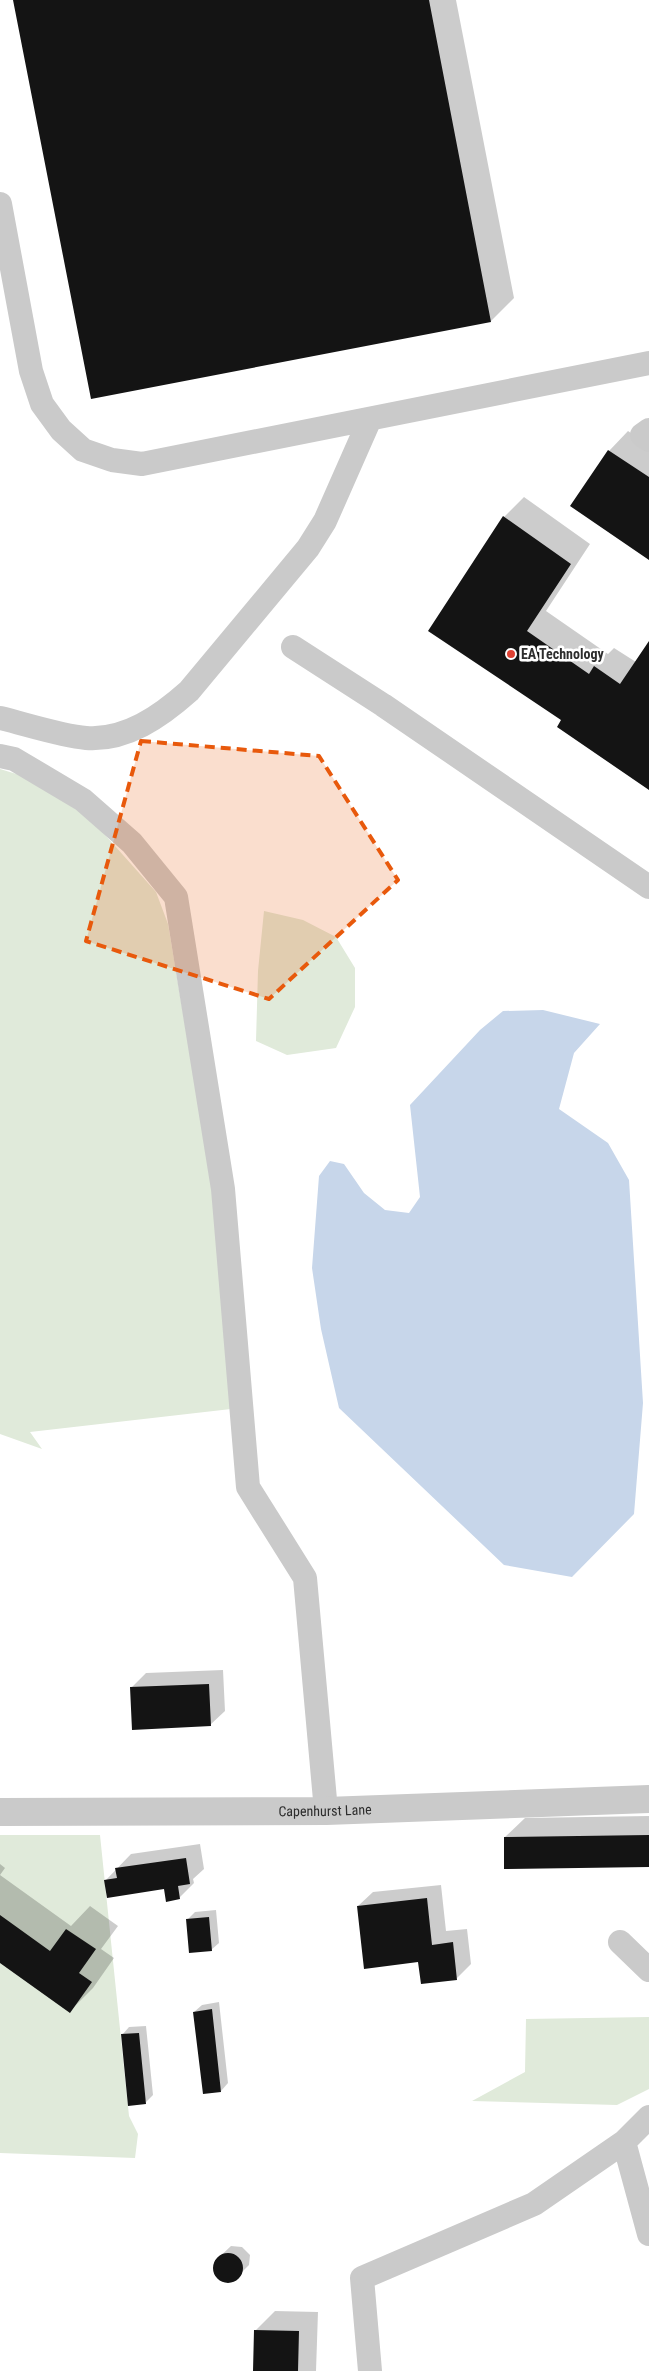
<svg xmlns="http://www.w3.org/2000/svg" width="649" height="2371" viewBox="0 0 649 2371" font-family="'Roboto Condensed',sans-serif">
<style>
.green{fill:#e0eada}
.water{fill:#c7d6ea}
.shadow{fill:#0003}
.building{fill:#141414}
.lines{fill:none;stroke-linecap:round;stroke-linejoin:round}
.service{stroke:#cacaca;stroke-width:24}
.tertiary{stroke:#cacaca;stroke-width:28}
.marked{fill:#e8590c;fill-opacity:0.2;stroke:#e8590c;stroke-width:4;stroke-dasharray:10 6;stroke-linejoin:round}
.poi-dot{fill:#df4133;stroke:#fff;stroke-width:2}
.labels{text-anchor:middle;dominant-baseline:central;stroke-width:5;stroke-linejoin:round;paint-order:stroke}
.poi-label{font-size:14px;font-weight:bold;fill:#2d2d2d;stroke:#fff;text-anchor:start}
.street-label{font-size:14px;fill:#2d2d2d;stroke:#fff}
</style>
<rect width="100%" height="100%" fill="#fff"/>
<path class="green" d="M 0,769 L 23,776 L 90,818 L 156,892 L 168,924 L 214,1197 L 231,1409 L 30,1432 L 42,1449 L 0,1434 Z
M 264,911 L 303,920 L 336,937 L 355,968 L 355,1007 L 336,1048 L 287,1055 L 256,1041 L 258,971 Z
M 0,1835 L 100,1835 L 129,2116 L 138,2134 L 135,2158 L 0,2153 Z
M 649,2017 L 649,2089 L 617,2105 L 472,2101 L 525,2072 L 526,2019 Z"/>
<path class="water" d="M 543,1010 L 600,1024 L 574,1053 L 559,1109 L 608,1143 L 629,1180 L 643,1403 L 634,1514 L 572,1577 L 504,1565 L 339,1408 L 321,1329 L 312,1268 L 319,1176 L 330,1161 L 344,1164 L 364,1193 L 385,1210 L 409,1213 L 420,1197 L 410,1105 L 480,1030 L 503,1011 Z"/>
<path class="shadow" d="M 14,0 L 456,0 L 514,298 L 491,321 L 92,398 Z
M 628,431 L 649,445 L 649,559 L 609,451 Z
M 524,497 L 590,544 L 546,611 L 608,654 L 614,648 L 636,662 L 649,643 L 649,788 L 563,719 L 429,631 L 504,517 Z
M 223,1670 L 225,1711 L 210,1725 L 131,1688 L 146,1673 Z
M 649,1816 L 649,1866 L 505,1837 L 525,1818 Z
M 200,1844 L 204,1869 L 193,1879 L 194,1883 L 179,1898 L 165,1888 L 106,1880 L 131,1854 Z
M 0,1864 L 5,1868 L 0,1875 L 71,1926 L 90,1906 L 118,1926 L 101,1949 L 114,1958 L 93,1988 L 70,2011 L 0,1961 Z
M 441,1885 L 446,1931 L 467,1929 L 471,1964 L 457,1978 L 420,1961 L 358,1906 L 373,1892 Z
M 216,1910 L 219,1943 L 211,1950 L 188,1919 L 195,1912 Z
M 219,2002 L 228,2083 L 221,2091 L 194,2012 L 202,2005 Z
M 146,2026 L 153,2095 L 146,2102 L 122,2035 L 129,2027 Z
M 231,2246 L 242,2247 L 250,2255 L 249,2265 L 233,2281 L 222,2281 L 215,2272 L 215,2261 Z
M 275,2311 L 318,2312 L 316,2371 L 254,2371 L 255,2331 Z"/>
<path class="building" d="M 13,0 L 429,0 L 491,322 L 91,399 Z
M 608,450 L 649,477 L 649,560 L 570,506 Z
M 503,516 L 571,564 L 527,631 L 589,674 L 594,666 L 620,684 L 649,641 L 649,790 L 557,727 L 561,720 L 428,631 Z
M 209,1684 L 211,1726 L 132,1730 L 130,1687 Z
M 649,1835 L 649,1867 L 504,1869 L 504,1837 Z
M 186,1858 L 190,1884 L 178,1886 L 180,1899 L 166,1902 L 164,1889 L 107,1898 L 104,1880 L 117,1878 L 115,1868 Z
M 427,1898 L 432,1945 L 453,1942 L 457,1980 L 421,1984 L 418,1962 L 364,1969 L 357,1906 Z
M 0,1915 L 50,1951 L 66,1929 L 96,1949 L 79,1973 L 92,1982 L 70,2013 L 0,1963 Z
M 209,1917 L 212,1951 L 189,1953 L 186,1919 Z
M 212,2009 L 221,2092 L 203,2094 L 193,2012 Z
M 139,2033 L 146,2104 L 128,2106 L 121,2034 Z
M213 2268a15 15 0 1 1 30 0a15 15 0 1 1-30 0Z
M 254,2330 L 299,2331 L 298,2371 L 253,2371 Z"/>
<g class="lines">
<path class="service" d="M 0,204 L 31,371 L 42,404 L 61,430 L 83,450 L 112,460 L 142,464 L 649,363
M 649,430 L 642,435 L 649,440
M 293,647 L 383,705 L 649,887
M 0,718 C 25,724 62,736 86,738 C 126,741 161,716 189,691 L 308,548 L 325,521 L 370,419
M 0,756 L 14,759 L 83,800 L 132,843 L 176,897 L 223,1189 L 248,1487 L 305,1578 L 326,1811
M 620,1942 L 649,1970
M 649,2117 L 624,2142 L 649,2234
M 370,2371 L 362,2278 L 534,2204 L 624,2142"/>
<path class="tertiary" id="s1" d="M 0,1812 L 326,1811 L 649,1799"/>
</g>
<path class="marked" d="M 141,741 L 319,756 L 398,880 L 269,999 L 86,941 Z"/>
<circle class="poi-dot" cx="511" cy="654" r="5"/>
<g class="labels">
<g class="poi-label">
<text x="521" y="654">EA Technology</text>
</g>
<g class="street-label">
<text stroke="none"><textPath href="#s1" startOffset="325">Capenhurst Lane</textPath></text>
</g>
</g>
</svg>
